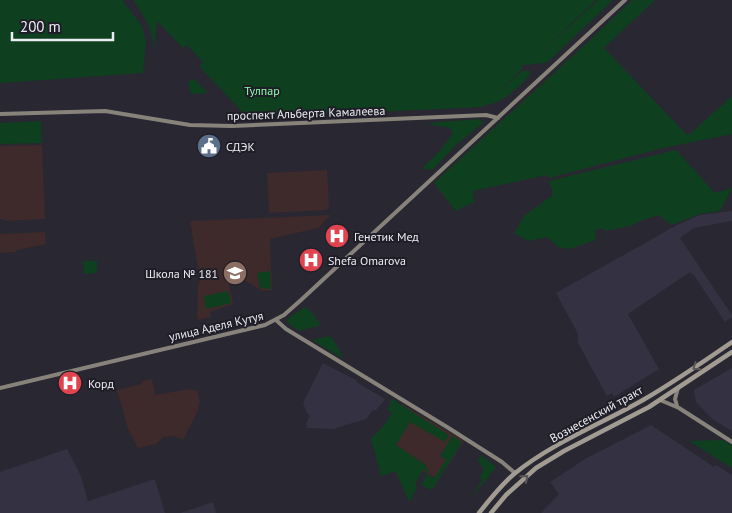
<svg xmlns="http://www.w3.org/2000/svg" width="732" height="513" viewBox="0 0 732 513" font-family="'PT Sans',sans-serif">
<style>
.built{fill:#333142}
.education{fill:#3e2a2a}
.green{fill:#0e401f}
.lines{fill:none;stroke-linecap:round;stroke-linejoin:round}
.secondary{stroke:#87837a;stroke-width:4}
.primary{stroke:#a19b91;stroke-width:4.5}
.oneway{stroke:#5a5657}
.labels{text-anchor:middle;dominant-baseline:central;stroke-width:4;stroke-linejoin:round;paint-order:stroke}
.park-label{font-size:12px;fill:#8dfdab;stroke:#1f1e28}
.street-label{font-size:12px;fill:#ececf3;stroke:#1f1e28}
.poi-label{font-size:12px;fill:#ececf3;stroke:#1f1e28;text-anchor:start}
</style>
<rect width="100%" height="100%" fill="#292732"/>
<path class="built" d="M 732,211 L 732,221 L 694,228 L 680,238 L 732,315 L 732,317 L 725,322 L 693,274 L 691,274 L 690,272 L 628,314 L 659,369 L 614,397 L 612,393 L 607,396 L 578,343 L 578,334 L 556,293 L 677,225 L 700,215 Z
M 323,363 L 356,380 L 358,383 L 385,399 L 383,402 L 376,410 L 373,410 L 366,419 L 333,429 L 307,428 L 306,423 L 310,415 L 307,413 L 303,403 Z
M 732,368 L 732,431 L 712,419 L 696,402 L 694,390 Z
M 651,425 L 714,467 L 716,465 L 732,475 L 732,513 L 541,513 L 559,494 L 550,482 L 585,459 Z
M 67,449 L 81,476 L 88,501 L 155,479 L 165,513 L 0,513 L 0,472 Z
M 213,502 L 216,513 L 220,513 L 180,513 Z"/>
<path class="education" d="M 42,145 L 45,219 L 5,221 L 5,219 L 0,219 L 0,146 Z
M 327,170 L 329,207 L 326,210 L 269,213 L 267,173 Z
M 331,215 L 318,228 L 270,239 L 272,290 L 262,291 L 246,281 L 229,284 L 233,304 L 210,312 L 211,317 L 198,320 L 197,314 L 198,285 L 200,280 L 190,221 Z
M 45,232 L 46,244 L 17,250 L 16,252 L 0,253 L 0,234 Z
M 152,379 L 155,395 L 190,389 L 197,391 L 200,401 L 198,410 L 183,440 L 175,436 L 164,437 L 156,444 L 138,448 L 128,429 L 117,390 L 142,384 L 142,381 Z
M 402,404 L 464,441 L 438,480 L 383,446 L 387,426 Z"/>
<path class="green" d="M 0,0 L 122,0 L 142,26 L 146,42 L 143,73 L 0,83 Z
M 133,0 L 596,0 L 528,64 L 598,0 L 613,0 L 550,60 L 545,63 L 522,65 L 522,69 L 494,95 L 522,71 L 531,71 C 529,80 508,96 500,101 C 494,104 487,104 481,107 L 248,118 L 199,66 L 203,62 L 187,45 L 183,48 L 157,21 L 154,50 C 152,27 145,18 133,0 Z
M 632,0 L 655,0 L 604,48 L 686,134 L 690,134 L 732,96 L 732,134 L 663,148 L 549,178 L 547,175 L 473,191 L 474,202 L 456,211 L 434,183 L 589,41 Z
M 194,79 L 208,93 L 191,94 L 188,82 Z
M 479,119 L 483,122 L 482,124 L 457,144 L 433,169 L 426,170 L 423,167 L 440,151 L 453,133 L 449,127 L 437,126 L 428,123 Z
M 41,121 L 42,143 L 0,144 L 0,123 Z
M 676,150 L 715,193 L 732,188 L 720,211 L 700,214 L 671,225 L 659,215 L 643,220 L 630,226 L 605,231 L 602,228 L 595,230 L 596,240 L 570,249 L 558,247 L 547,237 L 528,241 L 514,233 L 524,216 L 553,195 L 549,181 Z
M 83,261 L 97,261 L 97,273 L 84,274 Z
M 270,271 L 271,289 L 260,288 L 257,273 Z
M 228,291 L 231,303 L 206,309 L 204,296 Z
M 305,307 L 312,313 L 321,325 L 299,331 L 287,322 L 287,319 Z
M 329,336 L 333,339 L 344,359 L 312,340 Z
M 392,399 L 449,435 L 445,442 L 410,422 L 396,445 L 427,466 L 426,469 L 429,471 L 428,475 L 434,478 L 446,460 L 440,456 L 452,436 L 462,442 L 432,490 L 421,485 L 428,473 L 423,469 L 415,484 L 417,488 L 409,502 L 396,471 L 381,476 L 371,439 L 385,424 L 392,413 L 387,409 L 391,404 L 390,401 Z
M 723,440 L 732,446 L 732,468 L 689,441 Z
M 481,455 L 496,467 L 471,499 L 482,480 L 480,477 L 484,469 L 478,461 Z"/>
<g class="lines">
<path class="secondary" d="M 0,114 L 105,111 L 190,125 L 232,126 L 486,115 L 498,118
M 276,320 L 286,329 L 447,427 L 502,462 L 515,473
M 0,388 L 265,325 L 284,315 L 301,300 L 625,0
M 660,400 L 679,408 L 732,442
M 677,406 L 675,399 L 678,388"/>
<path class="primary" d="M 479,513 C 490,499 501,485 514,474 C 552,443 601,424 643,400 C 674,382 703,362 732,342
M 491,513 L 506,495 L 536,468 L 564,451 L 649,407 L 732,352"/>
</g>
<defs><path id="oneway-chevron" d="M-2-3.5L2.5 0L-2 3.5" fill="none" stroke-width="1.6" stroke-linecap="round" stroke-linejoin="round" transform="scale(1.25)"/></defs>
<g class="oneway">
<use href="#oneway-chevron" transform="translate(696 367) rotate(145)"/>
<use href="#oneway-chevron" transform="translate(525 478) rotate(-40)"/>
</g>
<defs>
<g id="civic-disc" transform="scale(1.25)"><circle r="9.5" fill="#5c6f8a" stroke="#1f1e28"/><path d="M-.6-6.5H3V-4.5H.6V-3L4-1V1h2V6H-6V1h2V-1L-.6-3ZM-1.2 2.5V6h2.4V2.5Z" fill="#fff"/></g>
<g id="hospital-disc" transform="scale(1.25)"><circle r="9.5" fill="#e0444e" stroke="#1f1e28"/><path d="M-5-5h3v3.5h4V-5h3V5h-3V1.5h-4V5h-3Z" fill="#fff"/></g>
<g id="school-disc" transform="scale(1.25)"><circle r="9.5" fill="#8d6e63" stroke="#1f1e28"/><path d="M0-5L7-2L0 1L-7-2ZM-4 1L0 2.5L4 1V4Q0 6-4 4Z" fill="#fff"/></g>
</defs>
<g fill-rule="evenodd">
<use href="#civic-disc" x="209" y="146"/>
<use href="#hospital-disc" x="337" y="236"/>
<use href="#hospital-disc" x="311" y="260"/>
<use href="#school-disc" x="235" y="273"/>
<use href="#hospital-disc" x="70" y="383"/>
</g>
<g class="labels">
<g class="park-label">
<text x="262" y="90">Тулпар</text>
</g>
<g class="street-label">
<text transform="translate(306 113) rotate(-2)">проспект Альберта Камалеева</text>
<text transform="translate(216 326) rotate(-13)">улица Аделя Кутуя</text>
<text transform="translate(596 414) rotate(-29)">Вознесенский тракт</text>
</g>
<g class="poi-label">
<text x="226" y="146">СДЭК</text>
<text x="354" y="236">Генетик Мед</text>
<text x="328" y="260">Shefa Omarova</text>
<text x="218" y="273" text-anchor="end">Школа № 181</text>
<text x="88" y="383">Корд</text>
</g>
</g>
<path d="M12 32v8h101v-8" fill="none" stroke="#ececf3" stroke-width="2.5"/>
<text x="20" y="32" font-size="15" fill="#ececf3" stroke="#1f1e28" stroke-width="4" paint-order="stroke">200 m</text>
</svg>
